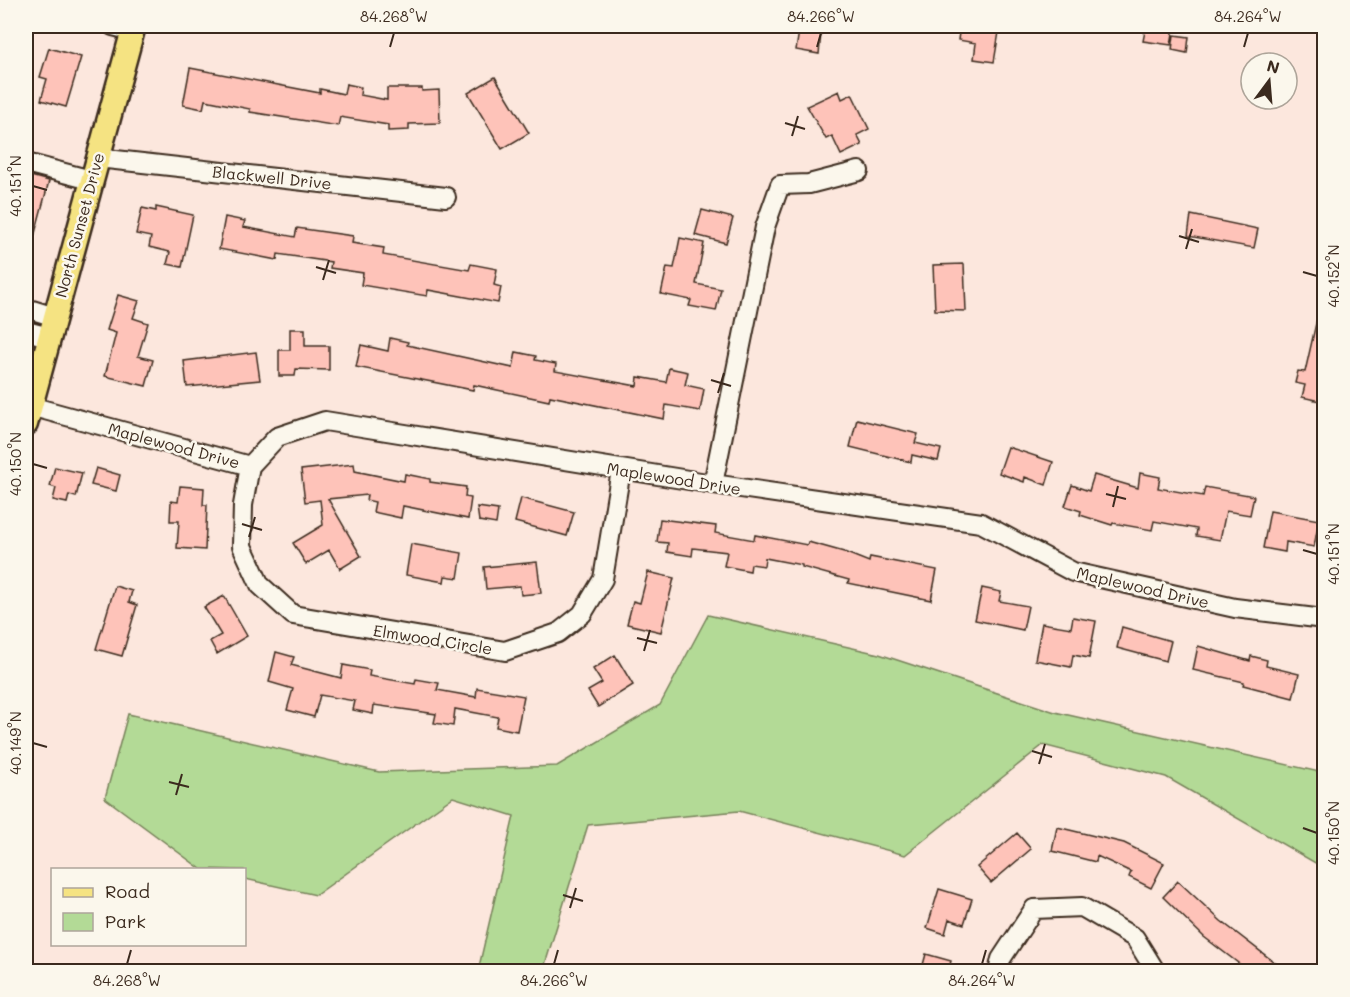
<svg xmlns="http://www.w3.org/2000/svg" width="1350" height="997" viewBox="0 0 1350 997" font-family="Mali,sans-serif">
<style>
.green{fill:#b3da96;stroke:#77825a;stroke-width:1.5}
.building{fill:#fec3b9;stroke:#3b2a1e;stroke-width:1.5}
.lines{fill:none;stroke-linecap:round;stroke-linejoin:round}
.minor-casing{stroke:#3b2a1e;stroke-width:22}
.major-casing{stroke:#3b2a1e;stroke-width:27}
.minor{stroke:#fbf7ec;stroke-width:18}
.major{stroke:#f5e382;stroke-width:22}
.ticks{fill:none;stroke:#3b2a1e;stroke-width:2}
.labels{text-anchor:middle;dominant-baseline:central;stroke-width:5;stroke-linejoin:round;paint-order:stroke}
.street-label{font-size:16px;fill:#3b2a1e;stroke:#fbf7ec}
.neatline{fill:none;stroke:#3b2a1e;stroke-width:2}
.ticks-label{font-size:15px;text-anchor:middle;fill:#3b2a1e}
</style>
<rect width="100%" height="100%" fill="#fce7dd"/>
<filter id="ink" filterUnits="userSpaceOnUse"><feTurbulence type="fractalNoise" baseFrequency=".0167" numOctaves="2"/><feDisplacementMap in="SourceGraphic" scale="12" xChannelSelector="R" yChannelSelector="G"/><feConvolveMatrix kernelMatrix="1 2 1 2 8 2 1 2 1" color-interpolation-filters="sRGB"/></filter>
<g filter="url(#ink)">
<path class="green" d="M 708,615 L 879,654 L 1055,712 L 1324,773 L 1324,868 L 1166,777 L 1043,745 L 905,855 L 739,811 L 588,825 L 543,971 L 478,971 L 514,816 L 453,797 L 316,895 L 245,879 L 244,870 L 201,869 L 105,798 L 128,714 L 379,772 L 557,766 L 660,705 Z"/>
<path class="building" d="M 960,26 L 1000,26 L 994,62 L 974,59 L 976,43 L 958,40 Z
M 1146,26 L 1174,27 L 1171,45 L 1143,41 Z
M 799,31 L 821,34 L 819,54 L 796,50 Z
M 1174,35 L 1189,37 L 1187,53 L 1172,50 Z
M 49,48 L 81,57 L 66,107 L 41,100 L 47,79 L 40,77 Z
M 190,68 L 320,93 L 320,89 L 344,94 L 346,84 L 361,87 L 360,95 L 387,100 L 387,88 L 422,88 L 422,91 L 439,90 L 440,123 L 409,124 L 409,130 L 388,131 L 388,125 L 340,117 L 338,126 L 250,112 L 250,109 L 205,100 L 203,109 L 183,105 Z
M 495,77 L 529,133 L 502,149 L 468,93 Z
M 839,91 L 842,99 L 852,94 L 869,129 L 857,135 L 862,145 L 841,155 L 832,136 L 826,139 L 807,106 Z
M 27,175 L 49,181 L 30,252 L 26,252 Z
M 156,207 L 193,215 L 182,267 L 167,264 L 170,252 L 149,247 L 151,237 L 136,234 L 142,208 L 156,211 Z
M 702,210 L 733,218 L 726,243 L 695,235 Z
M 1191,215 L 1258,229 L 1254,248 L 1188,236 Z
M 225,217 L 245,221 L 243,227 L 295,237 L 297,228 L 353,236 L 352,243 L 384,248 L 383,255 L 469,270 L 471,264 L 497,269 L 494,285 L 501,287 L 498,303 L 428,290 L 427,296 L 361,285 L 363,273 L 330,268 L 331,262 L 278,254 L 277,260 L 219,249 Z
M 680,238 L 704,243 L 696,284 L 721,289 L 716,311 L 689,306 L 691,300 L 661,294 L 667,267 L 674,268 Z
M 964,264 L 966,311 L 935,310 L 933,265 Z
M 118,295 L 139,301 L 133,318 L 148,323 L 138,356 L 153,360 L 146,386 L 105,376 L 116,333 L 107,330 Z
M 1319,310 L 1324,311 L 1324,402 L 1302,397 L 1305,385 L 1295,383 L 1298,371 L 1305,372 Z
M 290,329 L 305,329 L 305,346 L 329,346 L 329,370 L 296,369 L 295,376 L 279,376 L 279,350 L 290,350 Z
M 390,338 L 408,342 L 407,345 L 513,368 L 516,352 L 536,356 L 535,360 L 556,364 L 555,371 L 637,386 L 638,377 L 666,382 L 669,368 L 688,372 L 685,385 L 704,389 L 700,411 L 666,405 L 664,419 L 550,396 L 549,401 L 474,385 L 473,390 L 356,367 L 361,345 L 388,351 Z
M 256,352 L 260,380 L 187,387 L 184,361 Z
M 857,419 L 918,434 L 915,443 L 941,449 L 938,461 L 912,455 L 911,462 L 850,447 Z
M 1008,447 L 1053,462 L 1046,485 L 1025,477 L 1024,482 L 999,473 Z
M 354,464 L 355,471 L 404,481 L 405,474 L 430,479 L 430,482 L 466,487 L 465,497 L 471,498 L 468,519 L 403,506 L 401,518 L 373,512 L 375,502 L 366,500 L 367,495 L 328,499 L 361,556 L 340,569 L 329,550 L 306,564 L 293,543 L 323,525 L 320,500 L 305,502 L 301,470 Z
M 55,467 L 82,473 L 76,497 L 69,495 L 67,503 L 53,500 L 56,488 L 50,486 Z
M 96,468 L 120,475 L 116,491 L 91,485 Z
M 1140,473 L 1160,477 L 1158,488 L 1203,496 L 1205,487 L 1254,496 L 1250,515 L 1226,511 L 1220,540 L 1196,536 L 1197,529 L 1154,521 L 1152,530 L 1113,523 L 1112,525 L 1080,515 L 1081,511 L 1065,506 L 1072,485 L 1089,491 L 1094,475 L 1138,488 Z
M 180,486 L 204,488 L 203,505 L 207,505 L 205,550 L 177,548 L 179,521 L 170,521 L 171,501 L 178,502 Z
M 521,498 L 574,512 L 567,536 L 515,522 Z
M 477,507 L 498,510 L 496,524 L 479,521 Z
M 1270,511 L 1319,520 L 1314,547 L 1286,542 L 1285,552 L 1263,548 Z
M 660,519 L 716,526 L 715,533 L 754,540 L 755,535 L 807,545 L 808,542 L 844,552 L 869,562 L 870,557 L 937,570 L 931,600 L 848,583 L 849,580 L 802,567 L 802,565 L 765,558 L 764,566 L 751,564 L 750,571 L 724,566 L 727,552 L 693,548 L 692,556 L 667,552 L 668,543 L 657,542 Z
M 411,544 L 462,553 L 458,578 L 445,576 L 444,582 L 406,575 Z
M 537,562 L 541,593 L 521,595 L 520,586 L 486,589 L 484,567 Z
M 648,572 L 674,578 L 661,632 L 627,624 L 633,601 L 640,603 Z
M 115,586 L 132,591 L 129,602 L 137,605 L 122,656 L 96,649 Z
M 982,588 L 1001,592 L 999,601 L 1028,606 L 1023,630 L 975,620 Z
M 224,596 L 247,636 L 217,654 L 210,641 L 221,635 L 204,607 Z
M 1073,617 L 1096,621 L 1089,658 L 1073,655 L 1071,667 L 1035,660 L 1042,623 L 1071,628 Z
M 1122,627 L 1171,641 L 1166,661 L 1117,648 Z
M 1198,646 L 1250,661 L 1251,656 L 1267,660 L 1266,666 L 1299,674 L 1293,698 L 1243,685 L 1244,682 L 1193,670 Z
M 276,652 L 294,657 L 291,665 L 341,678 L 343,665 L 370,670 L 369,676 L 415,684 L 416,679 L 439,683 L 437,690 L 476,697 L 477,688 L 524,696 L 517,731 L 496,727 L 498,717 L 455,709 L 453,726 L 434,723 L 436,714 L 374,705 L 373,714 L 353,710 L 355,701 L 320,695 L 314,717 L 287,710 L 293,689 L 269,682 Z
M 615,655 L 633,685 L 598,707 L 588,691 L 602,683 L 593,669 Z
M 1057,827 L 1124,843 L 1164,863 L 1151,888 L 1129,877 L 1131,872 L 1097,856 L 1096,862 L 1052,851 Z
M 1017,833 L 1031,849 L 991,883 L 977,867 Z
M 1178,881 L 1221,921 L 1287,972 L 1250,972 L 1204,937 L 1163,897 Z
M 939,889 L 972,899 L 964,924 L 949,919 L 945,934 L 927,928 Z
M 926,954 L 951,961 L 948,972 L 921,972 Z"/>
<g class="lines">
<g class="minor-casing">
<path id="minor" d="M 113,26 L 133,31
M 98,158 L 446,197
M 26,163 L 91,180
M 26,308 L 55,317
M 26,331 L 49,337
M 30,406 L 250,466 L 277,437 L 325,421 L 713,484 L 981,523 L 1073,572 L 1235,608 L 1324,619
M 250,466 L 243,505 L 242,546 L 260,585 L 293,615 L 505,651 L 558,633 L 582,614 L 603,579 L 621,470
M 713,484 L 765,227 L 780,185 L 809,184 L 859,171
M 998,972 L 1001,959 L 1034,909 L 1082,907 L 1135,938 L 1156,972"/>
</g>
<g class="major-casing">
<path id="major" d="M 26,424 L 134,26"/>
</g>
<use href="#minor" class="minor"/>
<use href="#major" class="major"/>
</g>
</g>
<path class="ticks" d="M 390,47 L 394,33M 817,47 L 821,33M 1244,47 L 1248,33M 785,123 L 805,129M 792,136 L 798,116M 33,186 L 47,190M 1179,236 L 1199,242M 1186,249 L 1192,229M 316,267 L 336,273M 1303,272 L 1317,276M 323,280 L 329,260M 711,380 L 731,386M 718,393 L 724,373M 33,464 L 47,468M 1106,494 L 1126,499M 1113,507 L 1118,486M 242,524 L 262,530M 249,537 L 255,517M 1303,550 L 1317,554M 637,638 L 657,643M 644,651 L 650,630M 33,743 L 47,747M 1032,751 L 1052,757M 1039,764 L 1045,744M 169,782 L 189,787M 176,795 L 182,774M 1303,828 L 1317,833M 563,895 L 583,901M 570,908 L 576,888M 127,964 L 131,950M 554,964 L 558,950M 982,964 L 986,950"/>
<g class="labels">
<g class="street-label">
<text transform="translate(272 177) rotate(6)">Blackwell Drive</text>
<text transform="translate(79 225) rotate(-75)">North Sunset Drive</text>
<text transform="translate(174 445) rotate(15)">Maplewood Drive</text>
<text transform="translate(674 478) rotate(9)">Maplewood Drive</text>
<text transform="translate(1143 587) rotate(13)">Maplewood Drive</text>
<text transform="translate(433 639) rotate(9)">Elmwood Circle</text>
</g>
</g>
<rect width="1350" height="997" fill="none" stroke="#fbf7ec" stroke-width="66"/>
<rect x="51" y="868" width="195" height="78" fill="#fbf7ec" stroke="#aea59a" stroke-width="1.5"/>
<rect x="63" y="888" width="30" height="9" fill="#f5e382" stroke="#aea59a" stroke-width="1.5"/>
<text x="105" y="898" font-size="18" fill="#3b2a1e">Road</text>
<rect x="63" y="913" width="30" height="18" fill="#b3da96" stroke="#aea59a" stroke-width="1.5"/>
<text x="105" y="928" font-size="18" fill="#3b2a1e">Park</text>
<g transform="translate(1269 81) rotate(16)"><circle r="28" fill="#fbf7ec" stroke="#aea59a" stroke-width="1.5"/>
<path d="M0-4.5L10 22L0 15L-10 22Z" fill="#3b2a1e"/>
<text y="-9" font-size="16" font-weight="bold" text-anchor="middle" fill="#3b2a1e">N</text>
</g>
<rect x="33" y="33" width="1284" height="931" class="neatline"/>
<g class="ticks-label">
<text x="394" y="22">84.268°W</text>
<text x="821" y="22">84.266°W</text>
<text x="1248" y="22">84.264°W</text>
<text transform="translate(16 186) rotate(-90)" y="5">40.151°N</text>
<text transform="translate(1334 276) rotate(-90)" y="5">40.152°N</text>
<text transform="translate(16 464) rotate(-90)" y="5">40.150°N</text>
<text transform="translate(1334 554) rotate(-90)" y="5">40.151°N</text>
<text transform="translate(16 743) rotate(-90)" y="5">40.149°N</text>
<text transform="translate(1334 833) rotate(-90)" y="5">40.150°N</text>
<text x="127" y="986">84.268°W</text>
<text x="554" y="986">84.266°W</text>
<text x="982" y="986">84.264°W</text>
</g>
</svg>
